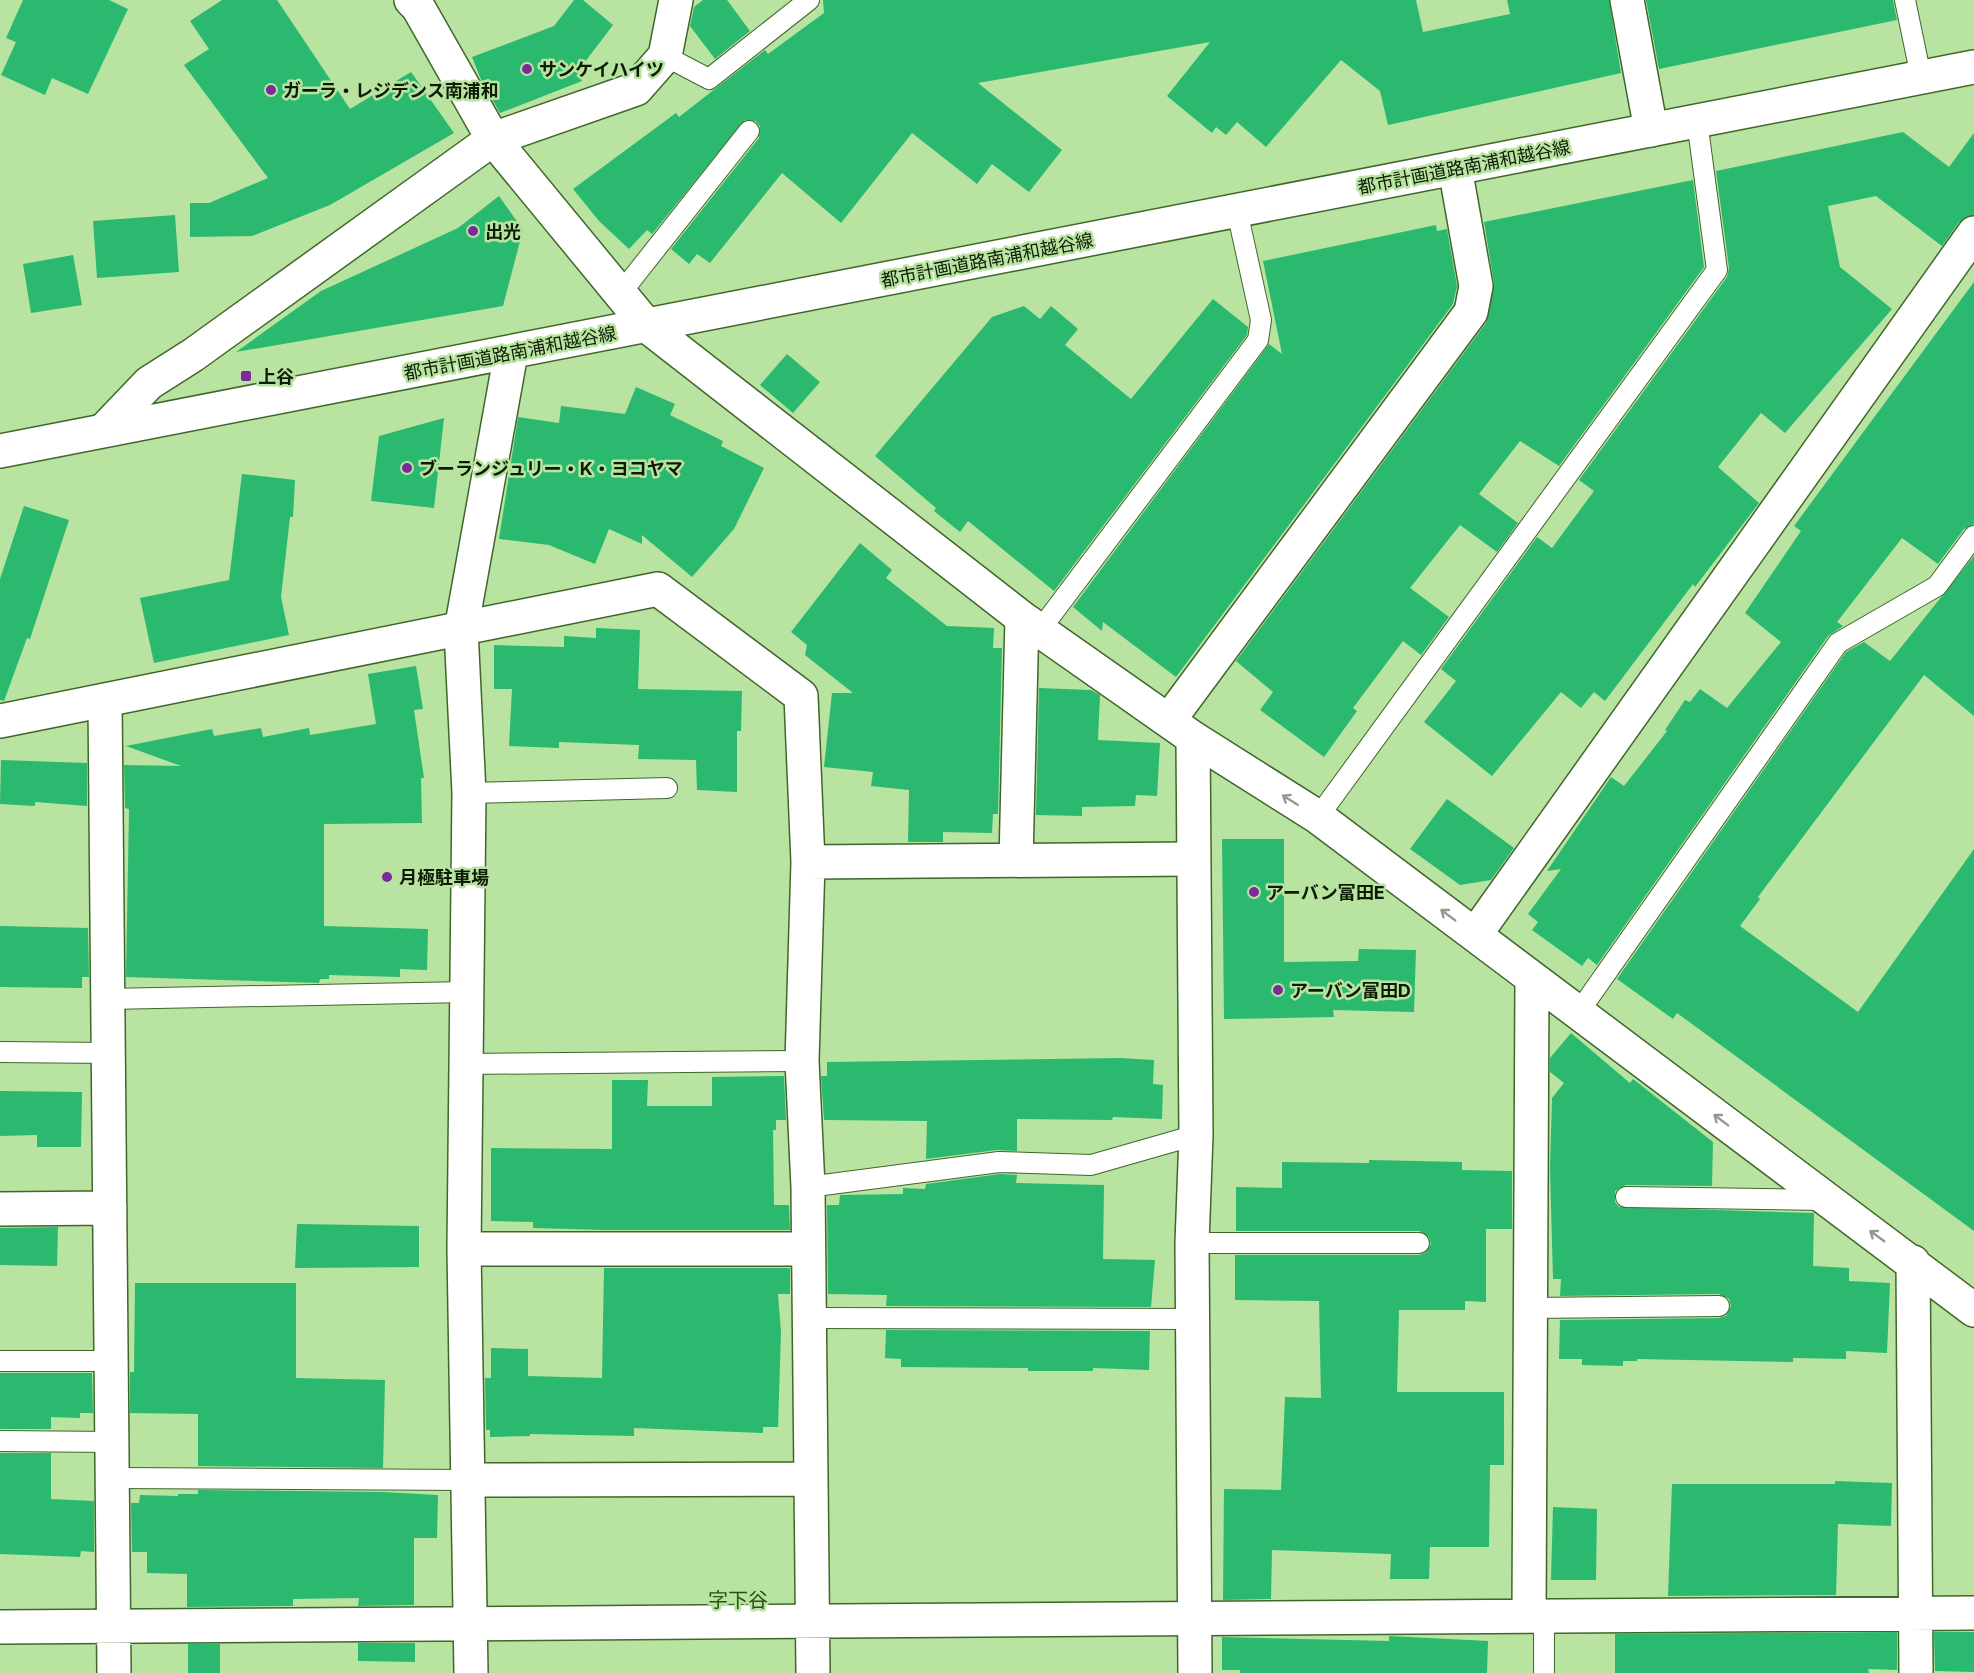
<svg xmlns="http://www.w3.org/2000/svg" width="1974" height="1673" viewBox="0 0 1974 1673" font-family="Inter,'Noto Sans JP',sans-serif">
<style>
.building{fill:#2ab96f}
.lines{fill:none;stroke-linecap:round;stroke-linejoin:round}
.service-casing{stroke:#41662a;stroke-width:22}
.minor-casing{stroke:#41662a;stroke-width:36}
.tertiary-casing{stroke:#41662a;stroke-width:36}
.service{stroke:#fff;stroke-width:20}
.minor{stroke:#fff;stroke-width:33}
.tertiary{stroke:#fff;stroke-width:33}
.oneway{stroke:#92998e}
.poi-dot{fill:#7c2b9b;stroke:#b8e3a1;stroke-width:2}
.labels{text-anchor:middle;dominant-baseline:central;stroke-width:5;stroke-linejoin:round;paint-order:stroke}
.poi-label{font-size:18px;font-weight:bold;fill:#0d1c04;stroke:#b8e3a1;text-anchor:start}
.street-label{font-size:18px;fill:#0d1c04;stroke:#b8e3a1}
.neighbourhood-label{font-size:20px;fill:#2c4f12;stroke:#b8e3a1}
</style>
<rect width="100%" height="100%" fill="#b8e3a1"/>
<path class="building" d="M 23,0 L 109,0 L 128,9 L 88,94 L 52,78 L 45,95 L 1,75 L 16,42 L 6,38 Z
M 222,0 L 277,0 L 350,109 L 411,72 L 454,133 L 330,205 L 252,236 L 190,237 L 190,203 L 209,203 L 268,178 L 184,65 L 209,49 L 190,21 Z
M 574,0 L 583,0 L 613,25 L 578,71 L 582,81 L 500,113 L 482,82 L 472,57 L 554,26 Z
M 703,0 L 727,0 L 750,31 L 715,59 L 690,26 L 694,7 Z
M 823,0 L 1416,0 L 1423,32 L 1510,14 L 1507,0 L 1609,0 L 1621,73 L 1388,125 L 1380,91 L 1341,60 L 1266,147 L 1237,122 L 1226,135 L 1216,127 L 1212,133 L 1167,96 L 1210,42 L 978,83 L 1062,150 L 1029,192 L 992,164 L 977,184 L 912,133 L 841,223 L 782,173 L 710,263 L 697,254 L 689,264 L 671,249 L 759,138 L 760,126 L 756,121 L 745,120 L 652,234 L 647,230 L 629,249 L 599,221 L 573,189 L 676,113 L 679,117 L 765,50 L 768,54 L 824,13 Z
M 1646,0 L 1893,0 L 1897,20 L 1659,69 Z
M 1903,132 L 1949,167 L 1974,133 L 1974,215 L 1959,222 L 1942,246 L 1876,196 L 1828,206 L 1840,267 L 1892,309 L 1785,433 L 1761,413 L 1718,467 L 1759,503 L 1695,587 L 1693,584 L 1605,701 L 1594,692 L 1581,708 L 1561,692 L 1492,776 L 1424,722 L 1456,681 L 1441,669 L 1537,537 L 1552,548 L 1594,491 L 1579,480 L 1727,277 L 1729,268 L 1716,171 Z
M 1693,180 L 1704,267 L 1559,466 L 1520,441 L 1479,494 L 1518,523 L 1497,552 L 1460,525 L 1410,588 L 1449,617 L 1421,655 L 1403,641 L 1353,708 L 1357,711 L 1324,757 L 1260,710 L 1273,692 L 1236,661 L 1486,323 L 1494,283 L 1484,222 Z
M 499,196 L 523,230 L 503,306 L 236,352 L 321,291 L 458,228 Z
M 175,215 L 179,272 L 97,278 L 93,221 Z
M 1436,225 L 1437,231 L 1447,229 L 1457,286 L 1453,304 L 1176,677 L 1103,622 L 1102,631 L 1073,607 L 1269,344 L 1282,354 L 1263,261 Z
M 73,255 L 82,305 L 31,313 L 23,264 Z
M 1974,282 L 1974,524 L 1964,529 L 1938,564 L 1902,538 L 1837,622 L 1843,626 L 1828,636 L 1597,965 L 1588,958 L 1582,966 L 1532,930 L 1538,922 L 1528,914 L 1561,869 L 1547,871 L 1611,777 L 1624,786 L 1667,731 L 1665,730 L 1685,700 L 1690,702 L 1700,689 L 1727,708 L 1781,642 L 1745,613 L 1801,531 L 1794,526 Z
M 1213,299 L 1248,327 L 1247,335 L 1054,591 L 968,521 L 960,532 L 934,511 L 936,508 L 875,456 L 992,317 L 1024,306 L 1040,319 L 1051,306 L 1078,329 L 1065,345 L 1131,399 Z
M 787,354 L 820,382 L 793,413 L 760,385 Z
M 636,387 L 675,404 L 670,415 L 723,441 L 721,446 L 764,468 L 734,529 L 692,577 L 642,535 L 642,544 L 609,529 L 595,564 L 549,545 L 499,539 L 518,417 L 559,423 L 561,406 L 625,414 Z
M 444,418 L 434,508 L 371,501 L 379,436 Z
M 242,474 L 295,480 L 293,517 L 290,517 L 281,597 L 289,635 L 154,663 L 140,598 L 229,580 Z
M 24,506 L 69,520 L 30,639 L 27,638 L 4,701 L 0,700 L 0,579 Z
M 860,543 L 892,570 L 886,578 L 947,626 L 994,628 L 993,648 L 1002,648 L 998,814 L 993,814 L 992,833 L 943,832 L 943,842 L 908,842 L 909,790 L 871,786 L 873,772 L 824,767 L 832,693 L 853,693 L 805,655 L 807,645 L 791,632 Z
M 1974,556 L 1974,716 L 1924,675 L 1758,897 L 1760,899 L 1740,926 L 1858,1012 L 1974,849 L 1974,1231 L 1677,1013 L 1673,1019 L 1617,979 L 1846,652 L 1864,642 L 1890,661 Z
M 596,628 L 640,630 L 638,689 L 742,691 L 741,731 L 737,731 L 737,792 L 697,790 L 696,760 L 638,759 L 639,745 L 559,742 L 559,748 L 509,746 L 512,689 L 494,689 L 494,645 L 564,647 L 564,636 L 596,638 Z
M 416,666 L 423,709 L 414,710 L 424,778 L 421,778 L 422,823 L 324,824 L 324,926 L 428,929 L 427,970 L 400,969 L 400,977 L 329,975 L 329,979 L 320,979 L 319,983 L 126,977 L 129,809 L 125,808 L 124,765 L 181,766 L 126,746 L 212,729 L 214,736 L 261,728 L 263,737 L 309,728 L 310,735 L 376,724 L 368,674 Z
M 1039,688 L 1091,690 L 1100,695 L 1098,740 L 1160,743 L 1157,796 L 1136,795 L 1135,806 L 1082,807 L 1082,816 L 1036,815 Z
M 1,760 L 87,763 L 87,806 L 35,802 L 35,806 L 0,804 Z
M 1447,799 L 1514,848 L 1491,880 L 1460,885 L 1410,849 Z
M 1222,839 L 1284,839 L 1284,962 L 1358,961 L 1359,949 L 1416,950 L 1414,1012 L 1333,1010 L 1334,1017 L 1224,1019 Z
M 0,926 L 88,928 L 89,977 L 82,977 L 82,988 L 0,987 Z
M 1571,1033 L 1630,1083 L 1633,1079 L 1713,1142 L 1712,1186 L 1626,1185 L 1615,1191 L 1615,1202 L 1619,1207 L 1814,1213 L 1813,1266 L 1849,1268 L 1849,1281 L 1890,1283 L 1887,1353 L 1846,1351 L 1846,1359 L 1793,1358 L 1793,1362 L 1637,1359 L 1637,1361 L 1623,1361 L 1623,1366 L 1582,1365 L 1582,1359 L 1559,1359 L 1560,1320 L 1719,1318 L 1726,1316 L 1731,1306 L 1729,1299 L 1719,1294 L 1560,1296 L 1561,1279 L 1553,1279 L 1550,1168 L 1552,1098 L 1564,1083 L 1550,1072 L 1550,1058 Z
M 1120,1058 L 1154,1060 L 1153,1084 L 1163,1085 L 1162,1119 L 1113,1117 L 1112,1120 L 1017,1119 L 1017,1151 L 997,1150 L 926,1159 L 927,1121 L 824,1120 L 821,1076 L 827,1076 L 827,1062 Z
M 784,1076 L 786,1120 L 776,1120 L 776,1130 L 773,1130 L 774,1205 L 789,1205 L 790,1230 L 605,1230 L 533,1228 L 533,1222 L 491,1221 L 491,1148 L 612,1149 L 612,1080 L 648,1080 L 647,1106 L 712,1106 L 712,1077 Z
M 0,1091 L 82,1092 L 81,1147 L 37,1147 L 37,1135 L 0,1136 Z
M 1369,1160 L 1462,1162 L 1462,1170 L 1512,1171 L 1512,1229 L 1486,1229 L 1486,1302 L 1465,1301 L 1465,1310 L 1399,1310 L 1397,1392 L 1504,1392 L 1504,1465 L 1490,1465 L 1489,1547 L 1430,1547 L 1429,1579 L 1390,1579 L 1391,1554 L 1272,1550 L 1271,1599 L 1223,1600 L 1224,1489 L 1281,1490 L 1285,1397 L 1321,1398 L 1319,1301 L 1235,1300 L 1235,1255 L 1419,1255 L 1425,1253 L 1431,1244 L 1429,1237 L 1419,1231 L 1236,1231 L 1236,1187 L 1282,1188 L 1282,1162 L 1369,1163 Z
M 1000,1174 L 1017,1175 L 1016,1183 L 1104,1185 L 1103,1259 L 1155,1260 L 1151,1307 L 886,1306 L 887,1295 L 828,1294 L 827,1205 L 839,1205 L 840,1195 L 903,1194 L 903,1188 L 925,1189 L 926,1184 Z
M 297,1224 L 419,1226 L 419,1267 L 295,1268 Z
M 58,1227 L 57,1266 L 0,1265 L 0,1228 Z
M 604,1268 L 790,1268 L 790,1294 L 778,1294 L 781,1332 L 778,1427 L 763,1427 L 763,1433 L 634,1428 L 634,1436 L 530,1434 L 530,1436 L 490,1437 L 490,1430 L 486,1430 L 485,1378 L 491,1378 L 491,1348 L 528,1349 L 528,1376 L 602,1378 Z
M 135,1283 L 296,1283 L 296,1378 L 385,1380 L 383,1468 L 198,1466 L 198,1414 L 130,1413 L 130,1372 L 134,1372 Z
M 886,1330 L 1150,1331 L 1149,1370 L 1093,1368 L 1093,1371 L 1028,1371 L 1028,1368 L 901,1367 L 901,1359 L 885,1358 Z
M 0,1373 L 92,1373 L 93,1413 L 80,1413 L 80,1418 L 51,1417 L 51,1429 L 0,1429 Z
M 0,1453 L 51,1453 L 51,1499 L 94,1501 L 94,1552 L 81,1551 L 80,1557 L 0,1554 Z
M 1835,1481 L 1892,1483 L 1891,1526 L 1838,1524 L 1836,1595 L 1668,1596 L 1672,1484 L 1835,1484 Z
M 198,1490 L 383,1492 L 438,1495 L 437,1538 L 414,1538 L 414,1605 L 358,1606 L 359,1598 L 293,1599 L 293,1606 L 187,1607 L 187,1574 L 147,1573 L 147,1552 L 132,1552 L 131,1503 L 139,1503 L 140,1495 L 178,1496 L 178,1494 L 198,1494 Z
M 1553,1507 L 1597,1509 L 1596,1580 L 1551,1580 Z
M 1897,1632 L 1897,1670 L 1868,1669 L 1869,1673 L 1615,1673 L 1615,1634 Z
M 1934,1632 L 1974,1632 L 1974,1672 L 1935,1671 Z
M 1389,1636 L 1488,1641 L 1487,1673 L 1240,1673 L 1240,1670 L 1222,1670 L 1222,1637 L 1389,1641 Z
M 358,1643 L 415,1643 L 415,1662 L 358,1661 Z
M 188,1644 L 220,1644 L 220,1673 L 188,1673 Z"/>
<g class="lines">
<g class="service-casing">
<path id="service" d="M 1905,0 L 1921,77
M 665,56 L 709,79 L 809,0
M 620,294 L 749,131
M 1040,630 L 1258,340 L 1261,320 L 1237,211
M 469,793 L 667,788
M 1318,817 L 1717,270 L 1697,121
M 108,999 L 467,992
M 1578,1013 L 1838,643 L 1937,586 L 1974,536
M 0,1052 L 109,1053
M 466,1064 L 802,1061
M 808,1187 L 999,1162 L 1091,1165 L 1196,1135
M 1626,1197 L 1824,1200
M 1192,1243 L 1419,1243
M 1531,1308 L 1719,1306
M 809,1318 L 1192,1319
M 0,1361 L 111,1361
M 0,1441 L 112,1442
M 113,1478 L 470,1480
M 1544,1616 L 1544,1673"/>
</g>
<g class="minor-casing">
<path id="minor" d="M 411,0 L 418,7 L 493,139 L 647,326 L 1022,618 L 1193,738 L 1318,817 L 1974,1310
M 1627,0 L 1651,130
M 105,429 L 149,383 L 193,355 L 493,139 L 636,89 L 665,56 L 676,0
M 105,700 L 114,1673
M 1169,720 L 1471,312 L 1476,286 L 1455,168
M 0,721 L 658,589 L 801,696 L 808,862 L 802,1061 L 808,1187 L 813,1673
M 1016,860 L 1022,618
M 808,862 L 1193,859
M 1475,935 L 1974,233
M 0,1209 L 110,1208
M 464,1249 L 808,1249
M 1913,1262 L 1916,1673
M 470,1480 L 811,1479
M 1529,1616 L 1532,980
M 0,1627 L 1974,1613
M 471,1673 L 464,1249 L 469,793 L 461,630 L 511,353"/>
</g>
<g class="tertiary-casing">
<path id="tertiary" d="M 0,451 L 1974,67
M 1193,738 L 1196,1135 L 1192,1243 L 1195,1673"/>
</g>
<use href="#service" class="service"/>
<use href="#minor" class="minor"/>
<use href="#tertiary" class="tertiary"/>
</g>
<defs><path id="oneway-shaft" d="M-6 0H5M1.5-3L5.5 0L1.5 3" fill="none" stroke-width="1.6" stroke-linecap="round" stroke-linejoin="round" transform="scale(1.5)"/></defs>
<g class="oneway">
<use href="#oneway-shaft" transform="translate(1290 800) rotate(-148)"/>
<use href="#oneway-shaft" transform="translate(1448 915) rotate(-143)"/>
<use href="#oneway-shaft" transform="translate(1721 1120) rotate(-143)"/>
<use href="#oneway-shaft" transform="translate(1877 1236) rotate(-144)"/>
</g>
<g class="poi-dot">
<circle cx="527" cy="69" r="6"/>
<circle cx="271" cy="90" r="6"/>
<circle cx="473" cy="231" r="6"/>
<rect x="240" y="370" width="12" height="12" rx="3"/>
<circle cx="407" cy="468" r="6"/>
<circle cx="387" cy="877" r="6"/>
<circle cx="1254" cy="892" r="6"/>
<circle cx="1278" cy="990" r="6"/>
</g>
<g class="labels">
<g class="poi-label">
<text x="539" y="69">サンケイハイツ</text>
<text x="283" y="90">ガーラ・レジデンス南浦和</text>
<text x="485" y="231">出光</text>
<text x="258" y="376">上谷</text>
<text x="419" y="468">ブーランジュリー・K・ヨコヤマ</text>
<text x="399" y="877">月極駐車場</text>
<text x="1266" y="892">アーバン富田E</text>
<text x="1290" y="990">アーバン富田D</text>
</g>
<g class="street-label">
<text transform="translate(1464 167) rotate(-11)">都市計画道路南浦和越谷線</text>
<text transform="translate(987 260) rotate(-11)">都市計画道路南浦和越谷線</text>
<text transform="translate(510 353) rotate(-11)">都市計画道路南浦和越谷線</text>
</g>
<g class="neighbourhood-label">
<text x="738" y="1600">字下谷</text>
</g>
</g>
</svg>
